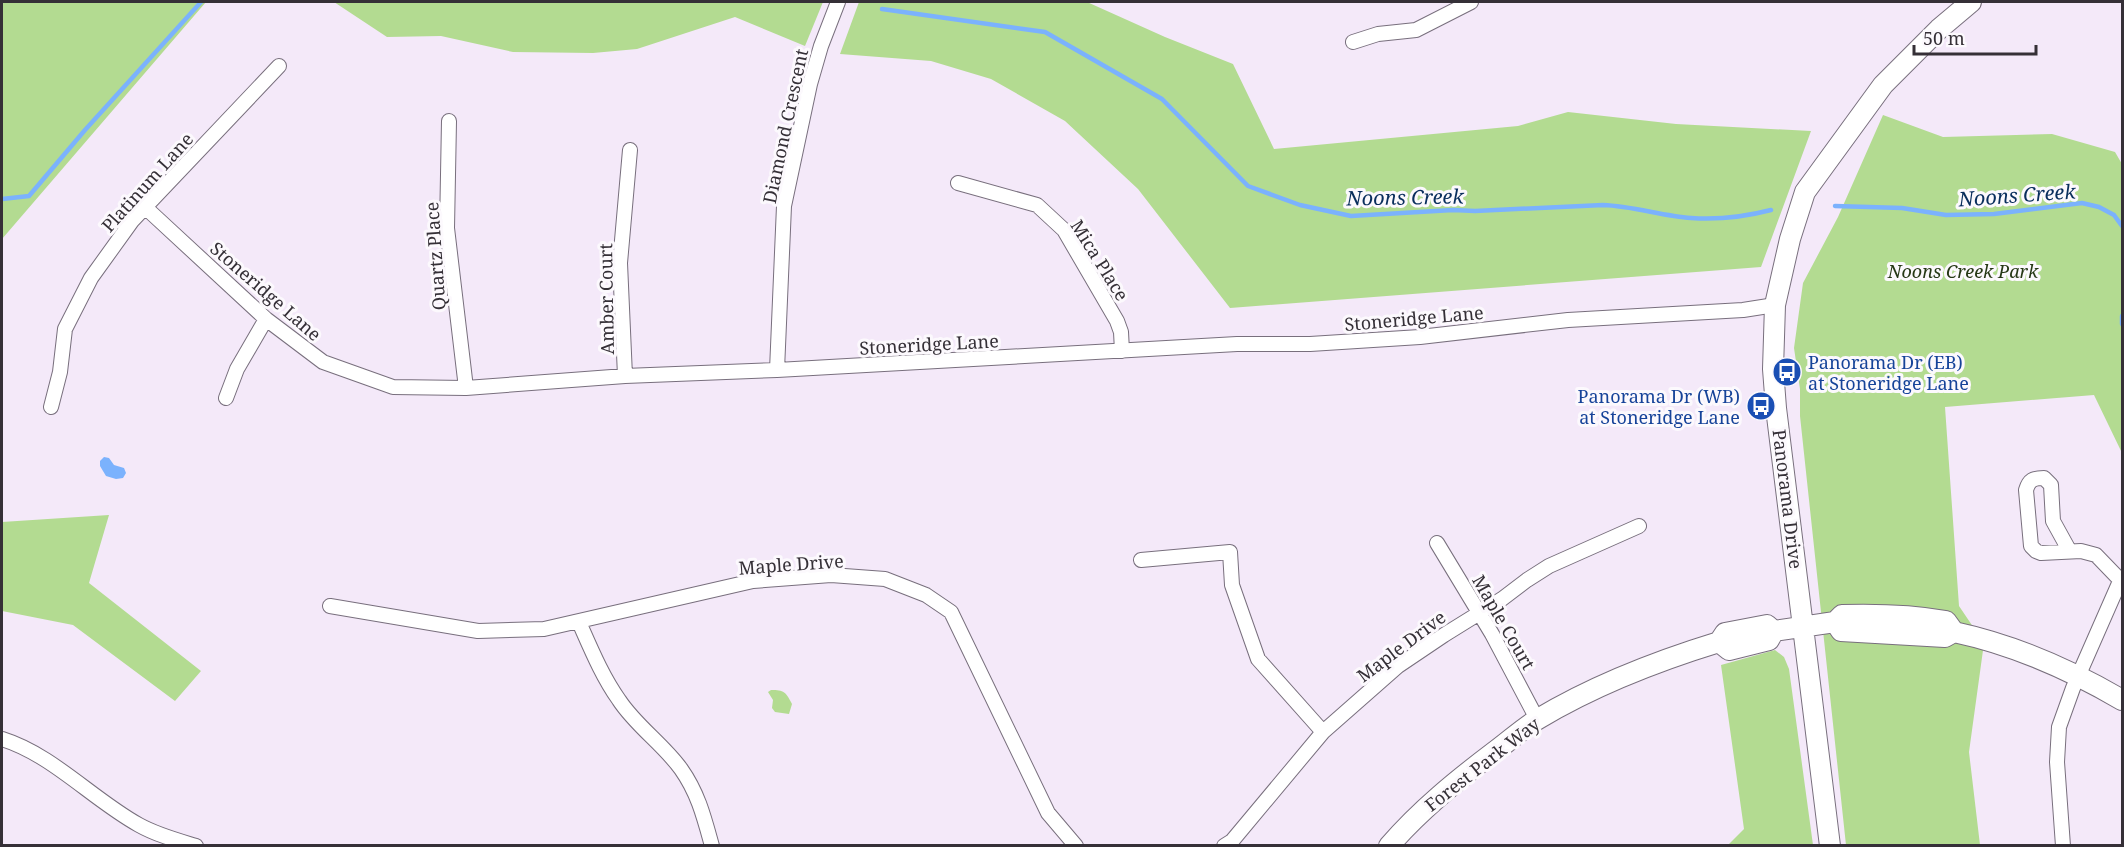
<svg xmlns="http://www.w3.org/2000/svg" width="2124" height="847" viewBox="0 0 2124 847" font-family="'Noto Serif',serif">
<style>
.green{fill:#b3db91}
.water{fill:#7bb2fd}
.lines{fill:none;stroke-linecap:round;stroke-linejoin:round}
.stream{stroke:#7bb2fd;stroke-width:4.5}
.street-casing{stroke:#786f7d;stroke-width:16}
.secondary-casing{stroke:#786f7d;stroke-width:22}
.street{stroke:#fff;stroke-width:14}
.secondary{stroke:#fff;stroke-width:20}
.labels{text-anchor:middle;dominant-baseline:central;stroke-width:6;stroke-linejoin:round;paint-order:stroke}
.street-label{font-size:18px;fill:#353037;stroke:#fcf9fd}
.park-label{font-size:18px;font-style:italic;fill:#263815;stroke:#fcf9fd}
.transit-label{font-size:18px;fill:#164399;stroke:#fcf9fd;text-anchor:start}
.water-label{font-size:20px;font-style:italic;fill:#092e5c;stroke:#fcf9fd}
</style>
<rect width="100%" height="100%" fill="#f4e9f9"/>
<path class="green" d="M 2,2 L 206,2 L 2,239 Z
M 334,2 L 823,2 L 805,46 L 735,17 L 637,49 L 593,53 L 513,52 L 441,36 L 387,37 Z
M 859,2 L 1087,2 L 1165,37 L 1233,64 L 1274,149 L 1518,126 L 1568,112 L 1676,124 L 1811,131 L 1761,267 L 1230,308 L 1138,189 L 1065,121 L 991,79 L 931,61 L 840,54 Z
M 1883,115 L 1943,137 L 2052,134 L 2115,152 L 2122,164 L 2122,453 L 2094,395 L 1945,407 L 1959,606 L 1984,643 L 1969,752 L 1980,845 L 1846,845 L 1800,416 L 1800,389 L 1794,348 L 1803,283 L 1838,217 Z
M 109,515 L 89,583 L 201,671 L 175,701 L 73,625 L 2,611 L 2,522 Z
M 1775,650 L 1784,657 L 1789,669 L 1813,845 L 1728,845 L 1744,829 L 1721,665 Z
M 771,690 C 784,690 786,692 792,704 L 789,714 L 775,712 L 772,708 L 773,700 L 768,692 Z"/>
<path class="water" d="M 104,457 L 109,458 L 114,465 L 124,468 L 126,473 L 123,478 L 116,479 L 106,476 L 100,466 L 100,461 Z"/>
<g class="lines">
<path class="stream" d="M 882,9 L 1045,32 L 1162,99 L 1248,186 L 1300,205 L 1351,216 L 1453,210 L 1475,211 L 1603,205 C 1633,206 1662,216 1691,218 C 1719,220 1744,217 1771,210
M 2,199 L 29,196 L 85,130 L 201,2
M 1835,206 L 1902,208 L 1946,215 L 1994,214 L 2082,203 L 2099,207 L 2114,215 L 2122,226
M 2122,316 L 2122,324"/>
<g class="street-casing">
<path id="street" d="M 1353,42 L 1378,34 L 1416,30 L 1471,2
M 449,121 L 447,228 L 466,388
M 958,183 L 1037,205 L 1064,230 L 1117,321 L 1121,332 L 1122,351
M 146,208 L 266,319 L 323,362 L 393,387 L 466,388 L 625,376 L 777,370 L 1237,344 L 1310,344 L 1420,337 L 1568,320 L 1743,310 L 1775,305
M 777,370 L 784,206 L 810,84 L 821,46 L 838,2
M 625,376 L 620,263 L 630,150
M 226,398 L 237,369 L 266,319
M 51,407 L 60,372 L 65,329 L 91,278 L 132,221 L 279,66
M 1437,543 L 1492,634 L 1537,719
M 2069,550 L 2053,521 L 2051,485 L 2044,478 C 2033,478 2029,480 2026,490 L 2031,546 L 2036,551 L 2041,553 L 2081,551 L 2096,555 L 2122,582
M 1141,560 L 1230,552 L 1232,585 L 1258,659 L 1323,732
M 330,606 L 478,631 L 544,629 L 753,581 L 831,575 L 885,579 L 926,595 L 951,612 L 1048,813 L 1076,846
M 579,622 C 591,649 602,676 619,700 C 636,726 663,744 681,769 C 698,793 704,817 712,846
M 2,739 C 53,755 92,799 139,825 C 157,835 176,840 196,846
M 1224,846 L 1232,841 L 1323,732 L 1398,666 L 1444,635 L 1502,599 L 1527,580 L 1549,566 L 1639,526
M 2063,846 L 2057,762 L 2059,727 L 2073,688 L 2120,581"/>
</g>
<g class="secondary-casing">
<path id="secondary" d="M 1835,622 L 1841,631 L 1945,637 L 1954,632
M 1719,642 L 1729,650 L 1769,640 L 1774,631
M 1389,846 C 1420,810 1457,780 1494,752 C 1509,741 1523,728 1538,719 C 1593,686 1657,661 1719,642 L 1725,633 L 1767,625 L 1774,631 L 1835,622 L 1842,615 C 1877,614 1912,615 1946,621 L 1954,632 C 2015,645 2069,669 2122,700
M 1830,846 L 1776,408 L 1773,369 L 1775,305 L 1790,239 L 1805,192 L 1883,85 L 1939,29 L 1971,2"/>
</g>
<use href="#street" class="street"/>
<use href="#secondary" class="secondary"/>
</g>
<defs>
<g id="bus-disc" transform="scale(1.5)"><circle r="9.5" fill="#1a4fb4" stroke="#fcf9fd"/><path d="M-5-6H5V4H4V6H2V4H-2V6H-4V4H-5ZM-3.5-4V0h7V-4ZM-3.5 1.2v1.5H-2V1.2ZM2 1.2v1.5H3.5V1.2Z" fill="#fff"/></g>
</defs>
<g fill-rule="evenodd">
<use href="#bus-disc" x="1787" y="372"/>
<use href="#bus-disc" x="1761" y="406"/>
</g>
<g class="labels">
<g class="street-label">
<text transform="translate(785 126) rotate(-78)">Diamond Crescent</text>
<text transform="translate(147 182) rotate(-48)">Platinum Lane</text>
<text transform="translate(435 256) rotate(-94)">Quartz Place</text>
<text transform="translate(1100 260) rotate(58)">Mica Place</text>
<text transform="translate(266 291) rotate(41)">Stoneridge Lane</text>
<text transform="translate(606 299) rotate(-91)">Amber Court</text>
<text transform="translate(1414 318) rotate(-5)">Stoneridge Lane</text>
<text transform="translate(929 344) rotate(-3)">Stoneridge Lane</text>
<text transform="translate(1788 499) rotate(83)">Panorama Drive</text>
<text transform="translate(791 564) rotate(-4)">Maple Drive</text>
<text transform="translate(1504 622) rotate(60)">Maple Court</text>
<text transform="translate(1401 646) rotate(-37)">Maple Drive</text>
<text transform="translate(1482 764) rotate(-38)">Forest Park Way</text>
</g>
<g class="park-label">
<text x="1963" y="271">Noons Creek Park</text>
</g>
<g class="transit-label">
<text x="1808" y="362">Panorama Dr (EB)<tspan x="1808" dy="21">at Stoneridge Lane</tspan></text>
<text x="1740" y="396" text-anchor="end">Panorama Dr (WB)<tspan x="1740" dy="21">at Stoneridge Lane</tspan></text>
</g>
<g class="water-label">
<text transform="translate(2017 195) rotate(-4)">Noons Creek</text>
<text transform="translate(1405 197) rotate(-1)">Noons Creek</text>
</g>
</g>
<rect width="2124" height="847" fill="none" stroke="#353037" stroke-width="6"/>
<path d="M1914 45v9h122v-9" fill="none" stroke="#353037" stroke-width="3"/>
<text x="1923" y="45" font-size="18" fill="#353037" stroke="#fcf9fd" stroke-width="4.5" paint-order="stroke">50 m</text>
</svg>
